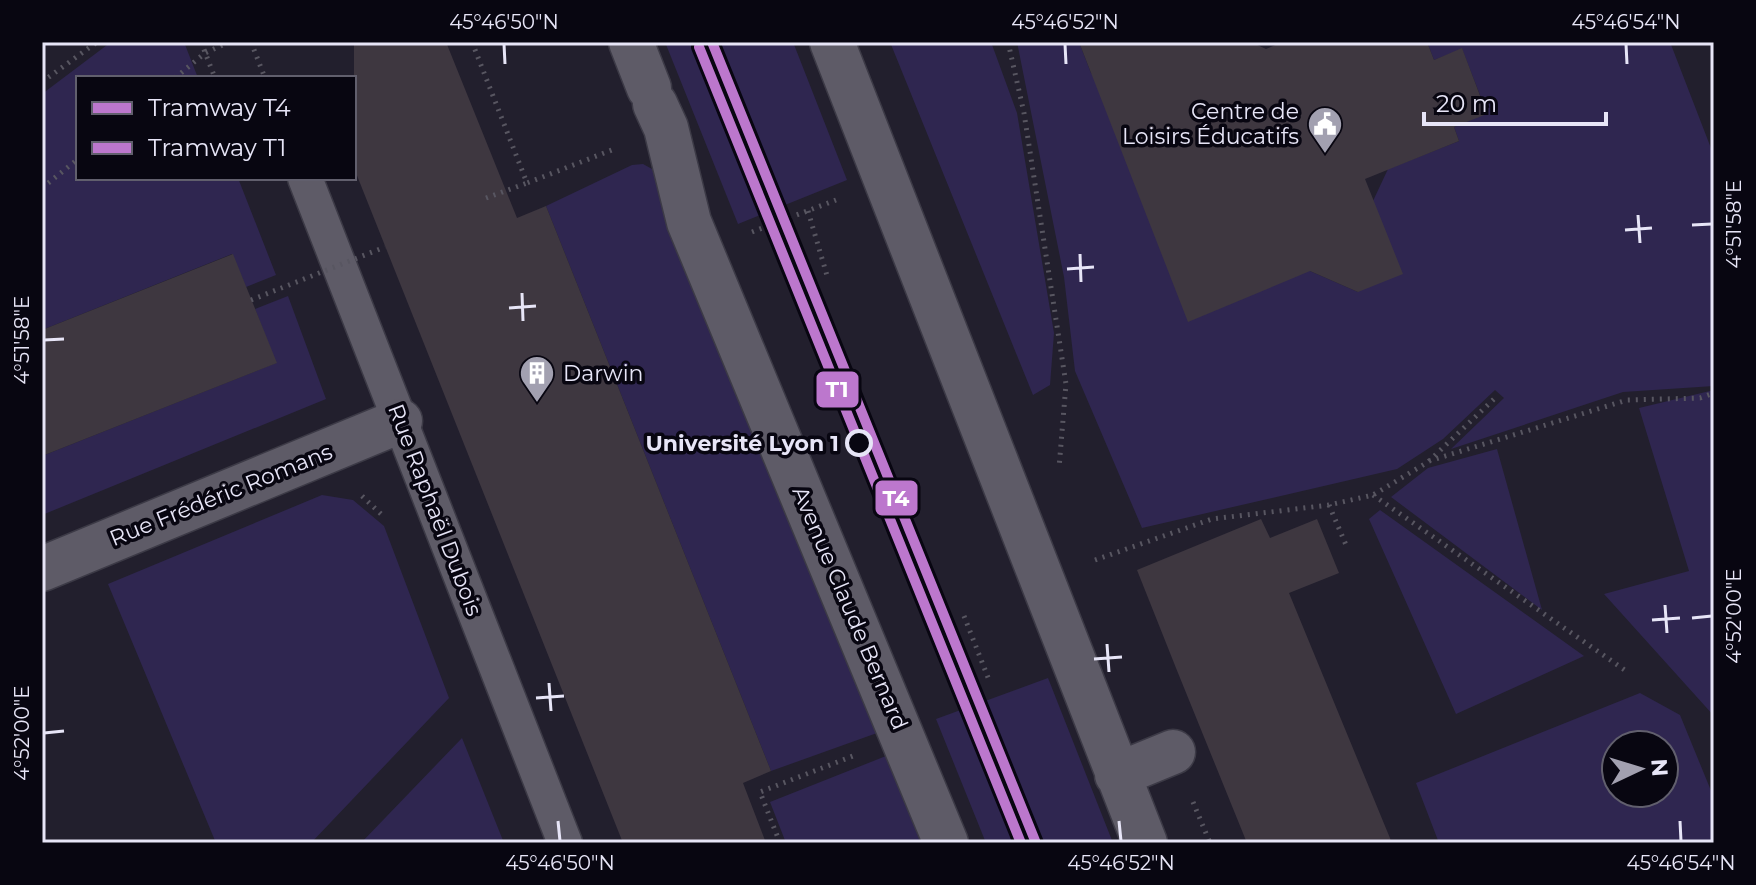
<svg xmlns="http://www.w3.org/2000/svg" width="1756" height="885" viewBox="0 0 1756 885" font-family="Montserrat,sans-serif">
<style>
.green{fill:#2f2650;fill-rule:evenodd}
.building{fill:#3e3740}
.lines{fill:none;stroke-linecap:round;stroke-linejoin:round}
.service-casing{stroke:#3c3a46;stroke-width:37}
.pedestrian-casing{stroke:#3c3a46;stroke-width:47}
.minor-casing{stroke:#3c3a46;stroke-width:47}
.path{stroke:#585661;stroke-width:5;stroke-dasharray:2 6;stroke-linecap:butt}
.service{stroke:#5e5b67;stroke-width:34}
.pedestrian{stroke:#5e5b67;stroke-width:44}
.minor{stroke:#5e5b67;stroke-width:44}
.tram{stroke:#5c5964;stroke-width:2}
.path-bridge{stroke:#585661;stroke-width:5;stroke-dasharray:2 6;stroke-linecap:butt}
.tram-1-casing{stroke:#080611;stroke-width:16}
.tram-2-casing{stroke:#080611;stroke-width:16}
.tram-1{stroke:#bc77cd;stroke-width:10}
.tram-2{stroke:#bc77cd;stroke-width:10}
.ticks{fill:none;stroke:#e7e5f7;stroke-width:3}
.stop-dot{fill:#080611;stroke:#e7e5f7;stroke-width:4}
.labels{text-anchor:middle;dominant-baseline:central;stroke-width:7;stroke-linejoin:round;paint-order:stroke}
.poi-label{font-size:22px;fill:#e7e5f7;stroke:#080611;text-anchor:end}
.stop-label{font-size:22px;font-weight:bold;fill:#e7e5f7;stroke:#080611;text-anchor:end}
.street-label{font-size:22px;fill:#e7e5f7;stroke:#080611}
.line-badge{stroke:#080611;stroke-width:3}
.badge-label{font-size:22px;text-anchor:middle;font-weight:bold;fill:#fff}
.neatline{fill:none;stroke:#e7e5f7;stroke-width:3}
.ticks-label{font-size:20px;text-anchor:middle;fill:#e7e5f7}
</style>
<rect width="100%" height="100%" fill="#221f2d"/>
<path class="green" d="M 111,42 L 184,42 L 198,78 L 78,78 L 78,178 L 238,178 L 276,275 L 246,287 L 232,254 L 42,330 L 42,94 Z
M 665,42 L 793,42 L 847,180 L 738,224 Z
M 890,42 L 991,42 L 1017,113 L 1054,333 L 1050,385 L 1033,395 Z
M 1017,42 L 1079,42 L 1091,73 L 1310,271 L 1358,292 L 1373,201 L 1388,169 L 1459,141 L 1454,127 L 1487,113 L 1462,49 L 1434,60 L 1427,42 L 1670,42 L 1714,156 L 1714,386 L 1623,392 L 1451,449 L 1504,398 L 1495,390 L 1443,439 L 1397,469 L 1142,528 L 1075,371 L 1064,277 Z
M 643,164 L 652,169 L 877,733 L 771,771 L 546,206 L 632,165 Z
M 288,296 L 326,399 L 42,515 L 42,456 L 276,363 L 255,309 Z
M 1714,390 L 1714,716 L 1604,594 L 1689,571 L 1639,408 Z
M 1497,449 L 1542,610 L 1391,497 L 1428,468 Z
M 322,495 L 353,500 L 384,526 L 449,698 L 311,843 L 216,843 L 108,584 Z
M 1380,510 L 1584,656 L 1456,714 L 1369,519 Z
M 1048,678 L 1113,843 L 986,843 L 936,719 Z
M 1640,693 L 1680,715 L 1714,798 L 1714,843 L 1439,843 L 1416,783 ZM 1616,745 L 1664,745 L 1664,793 L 1616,793 Z
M 462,738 L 504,843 L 361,843 Z
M 886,756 L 921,843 L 786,843 L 770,802 Z"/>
<path class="building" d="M 354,42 L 446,42 L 517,218 L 546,206 L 771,771 L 743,783 L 766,843 L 623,843 L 354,168 Z
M 1079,42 L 1251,42 L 1266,49 L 1283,42 L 1427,42 L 1434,60 L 1462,48 L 1487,114 L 1454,127 L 1459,141 L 1365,179 L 1403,274 L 1358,292 L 1310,271 L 1188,322 Z
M 233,254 L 277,363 L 42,456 L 42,330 Z
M 1261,519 L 1270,538 L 1317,519 L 1339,573 L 1289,593 L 1392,843 L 1247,843 L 1176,668 L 1137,570 Z"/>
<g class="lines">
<g class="service-casing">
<path id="service" d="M 305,178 L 565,843"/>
</g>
<g class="pedestrian-casing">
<path id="pedestrian" d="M 631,42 L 649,88
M 832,42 L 1145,843
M 655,104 L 666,128 L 689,222 L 946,843
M 1117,775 L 1173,752"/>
</g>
<g class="minor-casing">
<path id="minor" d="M 42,569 L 400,421"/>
</g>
<path class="path" d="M 201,42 L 215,78
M 251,42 L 265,78
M 472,42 L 527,183 L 617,148
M 1008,42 L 1024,113 L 1066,384 L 1059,468
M 1282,43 L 1282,42
M 175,78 L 205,53 L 229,42
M 42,82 L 97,42
M 42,188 L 78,159
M 486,198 L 527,183
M 808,211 L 828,279
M 752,232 L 836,200
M 1429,461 L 1627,400 L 1700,398 L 1714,393
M 1373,495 L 1629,673
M 362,496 L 381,514
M 1329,505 L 1346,545
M 1095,560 L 1212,519 L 1329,505 L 1373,495 L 1428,462 L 1495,398
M 964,616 L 989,680
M 1193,802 L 1210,843
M 780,843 L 760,792 L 853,756"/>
<use href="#service" class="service"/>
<use href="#pedestrian" class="pedestrian"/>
<use href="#minor" class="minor"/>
<path class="tram" d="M 992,733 L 1021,843"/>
<path class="path-bridge" d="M 251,300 L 385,247"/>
<g class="tram-1-casing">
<path id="tram-1" d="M 712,42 L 1036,843"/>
</g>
<g class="tram-2-casing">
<path id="tram-2" d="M 699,47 L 1021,843"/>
</g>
<use href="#tram-1" class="tram-1"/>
<use href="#tram-2" class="tram-2"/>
</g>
<path class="ticks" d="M 504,44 L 505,64M 1065,44 L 1066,64M 1626,44 L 1627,64M 1638,215 L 1640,243M 1692,225 L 1712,224M 1625,230 L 1652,228M 1080,254 L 1081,282M 1067,269 L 1094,267M 522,293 L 523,321M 509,308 L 536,306M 44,340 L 64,339M 1665,605 L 1667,633M 1692,618 L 1712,616M 1652,620 L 1680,618M 1107,644 L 1109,672M 1094,659 L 1122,657M 549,683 L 551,711M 536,698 L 564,696M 44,733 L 64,731M 558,821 L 560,841M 1119,821 L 1121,841M 1680,821 L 1681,841"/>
<defs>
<g id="civic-pin" transform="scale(1.8)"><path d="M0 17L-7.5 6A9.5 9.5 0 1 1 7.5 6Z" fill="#a2a0b0" stroke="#080611"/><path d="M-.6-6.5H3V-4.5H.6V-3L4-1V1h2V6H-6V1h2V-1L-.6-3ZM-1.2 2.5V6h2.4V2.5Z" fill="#fff"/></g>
<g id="building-pin" transform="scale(1.8)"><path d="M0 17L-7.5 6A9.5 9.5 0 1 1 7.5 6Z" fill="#a2a0b0" stroke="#080611"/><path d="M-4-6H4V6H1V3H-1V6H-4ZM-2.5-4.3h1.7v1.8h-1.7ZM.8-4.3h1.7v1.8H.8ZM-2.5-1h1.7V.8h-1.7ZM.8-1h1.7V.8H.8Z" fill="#fff"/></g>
</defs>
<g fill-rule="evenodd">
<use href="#civic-pin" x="1325" y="124"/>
<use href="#building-pin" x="537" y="373"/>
</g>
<circle class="stop-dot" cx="859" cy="443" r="12"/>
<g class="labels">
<g class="poi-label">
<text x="1299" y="111">Centre de<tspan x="1299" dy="25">Loisirs Éducatifs</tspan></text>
<text x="563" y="373" text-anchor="start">Darwin</text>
</g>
<g class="stop-label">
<text x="839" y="443">Université Lyon 1</text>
</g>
<g class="street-label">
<text transform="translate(221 495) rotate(-22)">Rue Frédéric Romans</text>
<text transform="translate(435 510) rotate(69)">Rue Raphaël Dubois</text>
<text transform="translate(850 608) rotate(67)">Avenue Claude Bernard</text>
</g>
</g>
<g class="line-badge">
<rect x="815" y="370" width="45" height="39" rx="8" fill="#bc77cd"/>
<rect x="874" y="479" width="45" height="38" rx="8" fill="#bc77cd"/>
</g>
<g class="badge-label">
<text x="837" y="397">T1</text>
<text x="896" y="506">T4</text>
</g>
<rect width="1756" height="885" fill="none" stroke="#080611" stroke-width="88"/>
<rect x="76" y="76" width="280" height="104" fill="#080611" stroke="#615f6d" stroke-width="2"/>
<rect x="92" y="102" width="40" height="12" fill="#bc77cd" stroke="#615f6d" stroke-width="2"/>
<text x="148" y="116" font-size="24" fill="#e7e5f7">Tramway T4</text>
<rect x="92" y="142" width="40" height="12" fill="#bc77cd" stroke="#615f6d" stroke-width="2"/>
<text x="148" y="156" font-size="24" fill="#e7e5f7">Tramway T1</text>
<g transform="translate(1640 769) rotate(86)"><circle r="38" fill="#080611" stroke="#615f6d" stroke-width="2"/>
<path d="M0-6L14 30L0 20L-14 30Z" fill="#a2a0b0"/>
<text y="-12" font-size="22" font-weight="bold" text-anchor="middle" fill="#e7e5f7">N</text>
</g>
<path d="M1424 112v12h182v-12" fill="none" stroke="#e7e5f7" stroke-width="4"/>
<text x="1436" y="112" font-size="24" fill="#e7e5f7" stroke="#080611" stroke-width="6" paint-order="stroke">20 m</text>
<rect x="44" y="44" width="1668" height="797" class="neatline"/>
<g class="ticks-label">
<text x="504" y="29">45°46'50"N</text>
<text x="1065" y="29">45°46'52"N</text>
<text x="1626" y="29">45°46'54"N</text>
<text transform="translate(1734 224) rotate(-90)" y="7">4°51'58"E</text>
<text transform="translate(22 340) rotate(-90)" y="7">4°51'58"E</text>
<text transform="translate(1734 616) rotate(-90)" y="7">4°52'00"E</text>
<text transform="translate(22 733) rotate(-90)" y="7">4°52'00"E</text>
<text x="560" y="870">45°46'50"N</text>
<text x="1121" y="870">45°46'52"N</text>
<text x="1681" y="870">45°46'54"N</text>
</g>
</svg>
